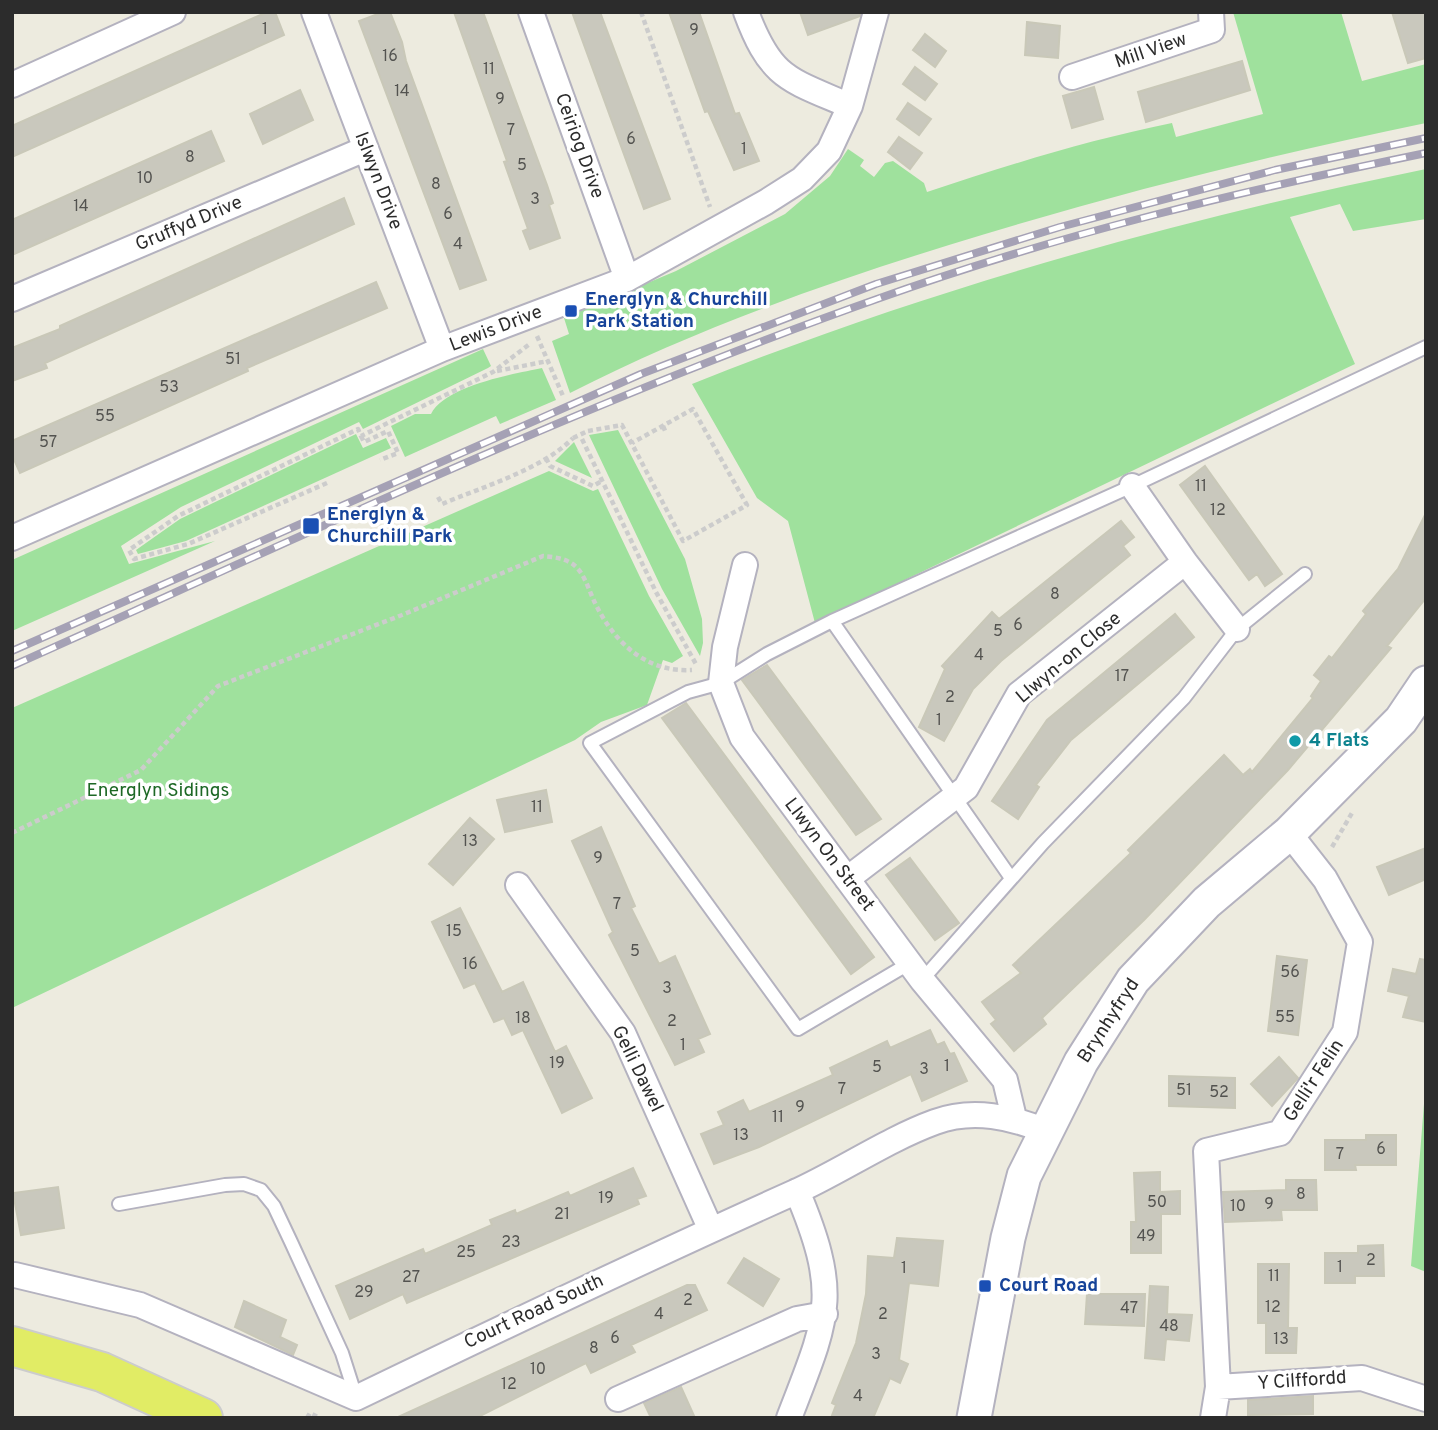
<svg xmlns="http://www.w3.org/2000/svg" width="1438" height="1430" viewBox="0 0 1438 1430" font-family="Overpass,sans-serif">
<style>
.green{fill:#9fe19d}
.building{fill:#c9c8bd;stroke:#c9c8b8;stroke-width:2}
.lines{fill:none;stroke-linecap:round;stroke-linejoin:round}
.lane-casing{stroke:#b4b2bf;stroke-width:16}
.street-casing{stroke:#b4b2bf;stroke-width:28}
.secondary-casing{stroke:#b4b2bf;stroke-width:37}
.primary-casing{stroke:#ccc;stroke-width:42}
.path{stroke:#ccc;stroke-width:4.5;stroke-dasharray:5 3.5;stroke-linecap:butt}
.lane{stroke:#fff;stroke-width:12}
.street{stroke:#fff;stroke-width:24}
.secondary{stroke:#fff;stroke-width:33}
.primary{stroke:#e1ec65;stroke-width:38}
.rail-casing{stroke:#a5a1b5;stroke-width:8}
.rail{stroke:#fff;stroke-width:5;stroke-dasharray:16;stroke-linecap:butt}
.path-bridge{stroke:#ccc;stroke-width:4.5;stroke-dasharray:5 3.5;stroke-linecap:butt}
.transit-dot{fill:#1a4fb4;stroke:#fff;stroke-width:2.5}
.culture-dot{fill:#0f9aa8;stroke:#fff;stroke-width:2.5}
.labels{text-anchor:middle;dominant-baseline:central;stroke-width:7;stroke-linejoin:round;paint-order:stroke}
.number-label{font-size:16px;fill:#535350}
.street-label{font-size:19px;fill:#2c2c2c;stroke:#fff}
.transit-label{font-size:19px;font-weight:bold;fill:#164399;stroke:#fff;text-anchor:start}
.culture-label{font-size:19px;font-weight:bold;fill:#0d838f;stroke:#fff;text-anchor:start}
.park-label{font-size:19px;fill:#1d6825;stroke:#fff}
</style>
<rect width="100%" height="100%" fill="#edebdf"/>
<path class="green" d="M 1233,12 L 1341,12 L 1362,81 L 1426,64 L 1426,123 C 1265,156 1107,196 949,245 C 820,285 691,331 570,393 L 552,341 L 569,334 L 564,318 L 676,271 L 785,214 L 830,176 L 848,149 L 864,160 L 860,166 L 874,177 L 885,163 L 893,161 L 924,183 L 927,192 C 1008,165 1088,140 1172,123 L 1176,137 L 1263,114 Z
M 1426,169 L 1426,219 L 1353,231 L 1340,204 L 1290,217 L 1355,364 L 815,623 L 788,521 L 757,498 L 692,384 C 929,289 1176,220 1426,169 Z
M 483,349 L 491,366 L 488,368 L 363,429 L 359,422 L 181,507 L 121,546 L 129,564 L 215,541 L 12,631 L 12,560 Z
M 542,368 L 556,400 L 500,424 L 496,416 L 405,457 L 391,426 L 415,414 L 431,414 C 445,386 513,374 542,368 Z
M 618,430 L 685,559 L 702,619 L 703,643 L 700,656 L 662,589 L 589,435 Z
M 356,434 L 363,448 L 386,438 L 391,448 L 186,541 L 138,554 L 136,550 L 180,519 Z
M 574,442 L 592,478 L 555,461 Z
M 549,471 L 593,491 L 598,489 L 649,596 L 683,656 L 672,663 L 663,660 L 647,705 L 601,722 L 575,740 L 12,1008 L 12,708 Z
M 1426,1079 L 1426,1272 L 1411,1266 Z"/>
<path class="building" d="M 267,12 L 275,12 L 284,35 L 12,157 L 12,126 Z
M 383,12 L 390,12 L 402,42 L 406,61 L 486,280 L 460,289 L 359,21 Z
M 454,12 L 483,12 L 547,185 L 553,203 L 549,205 L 560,238 L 530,249 L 523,231 L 528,229 L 504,162 L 507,161 Z
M 572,12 L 600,12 L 670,199 L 644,209 Z
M 669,12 L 699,12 L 735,114 L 739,113 L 759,161 L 734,170 L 708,111 L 705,112 Z
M 800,12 L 860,12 L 860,16 L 808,35 Z
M 1392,12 L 1426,12 L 1426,58 L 1408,63 Z
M 1027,22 L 1060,26 L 1058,58 L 1025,55 Z
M 925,34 L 946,51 L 935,67 L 913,50 Z
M 1242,61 L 1250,90 L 1146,122 L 1138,92 Z
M 915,67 L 937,84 L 925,100 L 903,84 Z
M 1094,87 L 1103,119 L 1072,128 L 1063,96 Z
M 300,90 L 313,120 L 263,144 L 250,114 Z
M 908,103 L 931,119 L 919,135 L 897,119 Z
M 211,131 L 224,161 L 12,255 L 12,220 Z
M 899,137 L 922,153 L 910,169 L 888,152 Z
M 344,198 L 354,224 L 45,363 L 47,368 L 12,381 L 12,348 L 60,329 L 60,326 Z
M 376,282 L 387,308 L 247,368 L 248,371 L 20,473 L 12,455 L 12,441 Z
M 1205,466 L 1282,574 L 1265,586 L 1257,574 L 1249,580 L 1180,485 Z
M 1426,513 L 1426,598 L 1387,646 L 1391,648 L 1288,770 L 1144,920 L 1042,1018 L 1046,1024 L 1014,1051 L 991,1024 L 996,1020 L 982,1002 L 1021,973 L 1013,965 L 1131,853 L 1128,850 L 1224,755 L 1243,775 L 1250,769 L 1252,772 L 1313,698 L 1311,696 L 1321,681 L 1314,675 L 1329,656 L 1332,658 L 1366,614 L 1363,611 L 1398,569 Z
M 1121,521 L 1134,537 L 1123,546 L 1130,555 L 1001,661 L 973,689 L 944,741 L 919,727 L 945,669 L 942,666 L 992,612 L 999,619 Z
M 1175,614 L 1194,637 L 1071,740 L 1036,785 L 1039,787 L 1018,819 L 992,801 L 1047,720 Z
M 767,665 L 881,819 L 856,835 L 742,680 Z
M 686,703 L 874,957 L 851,974 L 662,718 Z
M 546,790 L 552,822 L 505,832 L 497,800 Z
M 470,818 L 494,839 L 453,885 L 429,864 Z
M 601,827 L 635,906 L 631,908 L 659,964 L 675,956 L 710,1034 L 698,1039 L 704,1052 L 675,1065 L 609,935 L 613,932 L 572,841 Z
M 1426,848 L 1426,879 L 1389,895 L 1377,867 Z
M 910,858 L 959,923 L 935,940 L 886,875 Z
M 460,908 L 502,992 L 523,982 L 555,1052 L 566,1046 L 592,1098 L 562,1113 L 523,1030 L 512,1035 L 504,1018 L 494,1022 L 475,983 L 464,988 L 432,922 Z
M 1277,956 L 1307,960 L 1298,1035 L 1268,1031 Z
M 1420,959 L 1426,960 L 1426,1022 L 1403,1017 L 1409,996 L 1388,991 L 1393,969 L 1416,974 Z
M 930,1030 L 937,1045 L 944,1042 L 950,1054 L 954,1053 L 967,1081 L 922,1101 L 911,1074 L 759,1147 L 714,1164 L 701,1134 L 724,1125 L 718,1112 L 743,1100 L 749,1112 L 833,1075 L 830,1068 L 887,1041 L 890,1048 Z
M 1279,1057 L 1298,1078 L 1272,1106 L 1251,1084 Z
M 1169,1076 L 1235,1078 L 1235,1108 L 1169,1106 Z
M 1366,1135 L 1396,1135 L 1396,1165 L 1355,1165 L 1356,1170 L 1325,1170 L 1325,1140 L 1366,1140 Z
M 633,1168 L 646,1196 L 637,1199 L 639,1204 L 407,1303 L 403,1294 L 350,1319 L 336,1286 L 423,1249 L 425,1254 L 492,1225 L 490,1220 L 515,1210 L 516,1214 L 568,1192 L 570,1196 Z
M 1160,1172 L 1160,1192 L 1180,1191 L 1180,1214 L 1161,1214 L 1161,1253 L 1131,1253 L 1131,1222 L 1136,1222 L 1134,1173 Z
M 1286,1180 L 1316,1180 L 1317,1210 L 1281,1210 L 1282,1220 L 1225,1222 L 1223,1192 L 1286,1190 Z
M 58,1187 L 64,1228 L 21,1235 L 13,1193 Z
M 897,1238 L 943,1241 L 938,1286 L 909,1283 L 899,1360 L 908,1364 L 900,1383 L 890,1378 L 873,1418 L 831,1418 L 836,1405 L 832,1403 L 856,1343 L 866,1294 L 868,1256 L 894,1258 Z
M 1383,1245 L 1384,1276 L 1355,1276 L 1355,1283 L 1325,1283 L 1325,1253 L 1358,1253 L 1358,1246 Z
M 744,1258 L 779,1279 L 763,1306 L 728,1283 Z
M 1258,1264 L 1289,1264 L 1288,1328 L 1297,1328 L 1296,1353 L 1266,1353 L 1266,1323 L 1258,1323 Z
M 687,1285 L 695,1285 L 707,1310 L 631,1345 L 635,1352 L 591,1373 L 586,1363 L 476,1418 L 396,1418 Z
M 1150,1286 L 1168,1287 L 1167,1314 L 1192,1315 L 1189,1341 L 1166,1339 L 1164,1360 L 1145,1358 Z
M 1087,1294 L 1145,1294 L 1144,1326 L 1085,1324 Z
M 244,1301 L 286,1320 L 280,1337 L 297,1345 L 293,1355 L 235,1327 Z
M 681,1387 L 695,1418 L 651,1418 L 644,1403 Z
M 1313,1396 L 1313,1414 L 1248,1415 L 1248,1400 Z"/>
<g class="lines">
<g class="lane-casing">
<path id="lane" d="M 832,621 L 1011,878
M 910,963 L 798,1029 L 590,743 L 688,692 L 721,683 L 767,654 L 832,621 L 1132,486 L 1426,347
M 922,980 L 1043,843 L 1184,698 L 1237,629 L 1305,574
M 119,1204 L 225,1185 L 244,1184 L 261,1190 L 274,1206 L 291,1242 L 342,1353 L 356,1397"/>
</g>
<g class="street-casing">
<path id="street" d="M 314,12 L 442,349
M 531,12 L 627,279
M 746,12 C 771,79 788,79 850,106
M 1072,77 L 1212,30 L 1211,12
M 12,85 L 173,12
M 12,299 L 365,149
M 1132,486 L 1185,562 L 1237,629
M 12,538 L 442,349 L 627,279 L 766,202 L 802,179 L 829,151 L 850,106 L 876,12
M 745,565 L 725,647 L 721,683 L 742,737 L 922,980 L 1005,1080 L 1014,1118
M 847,879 L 966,788 L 1019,694 L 1185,562
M 518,885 L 623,1033 L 711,1230
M 15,1275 L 140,1305 L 356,1398 C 501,1328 646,1259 793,1193 C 840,1172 886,1140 935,1122 C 973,1108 1012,1117 1048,1132
M 1218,1387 L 1362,1378 L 1426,1399
M 618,1399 L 797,1319 L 825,1314
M 789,1418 C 828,1317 841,1296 797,1191
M 1213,1418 L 1218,1387 L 1206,1151 L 1280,1133 L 1345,1032 L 1360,942 L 1325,879 L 1289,833"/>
</g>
<g class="secondary-casing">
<path id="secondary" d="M 974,1418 L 1008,1238 L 1024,1176 L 1081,1062 L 1133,980 L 1207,902 L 1289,833 L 1401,720 L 1426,683"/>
</g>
<g class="primary-casing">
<path id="primary" d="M 12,1346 L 102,1372 L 203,1418"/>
</g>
<path class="path" d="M 641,12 L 710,207
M 537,336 L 563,396
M 497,371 L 548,361
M 663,426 L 666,433
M 588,431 L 622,425 L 683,541 L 747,505 L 693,409 L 632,443
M 361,436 L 364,442 L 388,431 L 398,453 L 380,460
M 582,439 L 656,592 L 697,666
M 546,458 L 550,466 L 593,486 L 602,481
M 327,483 L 188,544 L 134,559 L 129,550 L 178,516 L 358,429 L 361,436 L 493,372 L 531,343
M 438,497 L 442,504 C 482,487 543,469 573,438
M 12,833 L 141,770 L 218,686 L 402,615 L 543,556 C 553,557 565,558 574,565 C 585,574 589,591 595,603 C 614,642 646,673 692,670
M 1332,847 L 1352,813
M 307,1418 L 310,1413 L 320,1418"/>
<use href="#lane" class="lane"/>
<use href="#street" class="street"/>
<use href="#secondary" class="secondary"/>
<use href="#primary" class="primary"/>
<g class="rail-casing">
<path id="rail" d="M 12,651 L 641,374 L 876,284 L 1060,227 L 1275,170 L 1426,138
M 12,666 C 298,538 582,403 877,299 C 1055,235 1241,191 1426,153"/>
</g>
<use href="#rail" class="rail"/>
<path class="path-bridge" d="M 573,438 L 588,431"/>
</g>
<g class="transit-dot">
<rect x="564" y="304" width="14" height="14" rx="3.5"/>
<rect x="302" y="517" width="18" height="18" rx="3.5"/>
<rect x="978" y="1279" width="14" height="14" rx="3.5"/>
</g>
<circle class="culture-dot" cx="1295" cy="741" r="7"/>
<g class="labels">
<g class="number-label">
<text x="265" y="30">1</text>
<text x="694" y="31">9</text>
<text x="390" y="57">16</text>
<text x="489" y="70">11</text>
<text x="402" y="92">14</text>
<text x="500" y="100">9</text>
<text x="511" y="131">7</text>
<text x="631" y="140">6</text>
<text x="744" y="150">1</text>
<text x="190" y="158">8</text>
<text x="522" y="166">5</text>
<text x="145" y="179">10</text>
<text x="436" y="185">8</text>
<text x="535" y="200">3</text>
<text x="81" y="207">14</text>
<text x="448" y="215">6</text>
<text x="458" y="245">4</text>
<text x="233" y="360">51</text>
<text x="169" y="388">53</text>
<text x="105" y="417">55</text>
<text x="48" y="443">57</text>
<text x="1201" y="487">11</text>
<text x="1218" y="511">12</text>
<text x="1055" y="595">8</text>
<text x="1018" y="626">6</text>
<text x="998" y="632">5</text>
<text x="979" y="656">4</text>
<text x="1122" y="677">17</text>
<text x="950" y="698">2</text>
<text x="939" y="721">1</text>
<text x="537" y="808">11</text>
<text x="470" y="842">13</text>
<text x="598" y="859">9</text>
<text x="617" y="905">7</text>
<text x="454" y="932">15</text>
<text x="635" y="952">5</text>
<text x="470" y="965">16</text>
<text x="1290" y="973">56</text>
<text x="667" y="989">3</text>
<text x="1285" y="1018">55</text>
<text x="523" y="1019">18</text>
<text x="672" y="1022">2</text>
<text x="683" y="1046">1</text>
<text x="557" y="1064">19</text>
<text x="947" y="1067">1</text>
<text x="877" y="1068">5</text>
<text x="924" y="1070">3</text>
<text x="842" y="1090">7</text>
<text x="1184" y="1091">51</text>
<text x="1219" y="1093">52</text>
<text x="800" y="1108">9</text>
<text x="778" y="1118">11</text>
<text x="741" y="1136">13</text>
<text x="1381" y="1150">6</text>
<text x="1340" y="1155">7</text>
<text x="1301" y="1195">8</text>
<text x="606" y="1199">19</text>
<text x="1157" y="1203">50</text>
<text x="1269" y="1205">9</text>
<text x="1238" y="1207">10</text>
<text x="562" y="1215">21</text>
<text x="1146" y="1237">49</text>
<text x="511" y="1243">23</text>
<text x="466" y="1253">25</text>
<text x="1371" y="1261">2</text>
<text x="1340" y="1268">1</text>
<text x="904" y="1269">1</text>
<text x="1274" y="1277">11</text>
<text x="411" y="1278">27</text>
<text x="364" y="1293">29</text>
<text x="688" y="1301">2</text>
<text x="1273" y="1308">12</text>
<text x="1129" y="1309">47</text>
<text x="659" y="1315">4</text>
<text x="883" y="1315">2</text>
<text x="1169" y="1327">48</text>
<text x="615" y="1339">6</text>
<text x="1281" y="1340">13</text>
<text x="594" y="1349">8</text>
<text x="876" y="1355">3</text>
<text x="538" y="1370">10</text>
<text x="509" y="1385">12</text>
<text x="858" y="1397">4</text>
</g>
<g class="street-label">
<text transform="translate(1151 51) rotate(-19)">Mill View</text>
<text transform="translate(579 146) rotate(70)">Ceiriog Drive</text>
<text transform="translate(378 181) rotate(69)">Islwyn Drive</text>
<text transform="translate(189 224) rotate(-23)">Gruffyd Drive</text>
<text transform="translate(496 329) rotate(-21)">Lewis Drive</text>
<text transform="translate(1069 658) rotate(-40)">Llwyn-on Close</text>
<text transform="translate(829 855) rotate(53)">Llwyn On Street</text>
<text transform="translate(1109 1021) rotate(-57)">Brynhyfryd</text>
<text transform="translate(637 1069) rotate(64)">Gelli Dawel</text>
<text transform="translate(1314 1081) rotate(-57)">Gelli'r Felin</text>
<text transform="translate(534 1312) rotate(-25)">Court Road South</text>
<text transform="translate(1302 1381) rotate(-4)">Y Cilffordd</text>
</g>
<g class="transit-label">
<text x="585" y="300">Energlyn &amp; Churchill<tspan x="585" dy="22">Park Station</tspan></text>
<text x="327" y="515">Energlyn &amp;<tspan x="327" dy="22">Churchill Park</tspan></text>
<text x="999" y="1286">Court Road</text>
</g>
<g class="culture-label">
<text x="1309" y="741">4 Flats</text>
</g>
<g class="park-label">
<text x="158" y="791">Energlyn Sidings</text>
</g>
</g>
<rect width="1438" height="1430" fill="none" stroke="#2c2c2c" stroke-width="28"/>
</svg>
